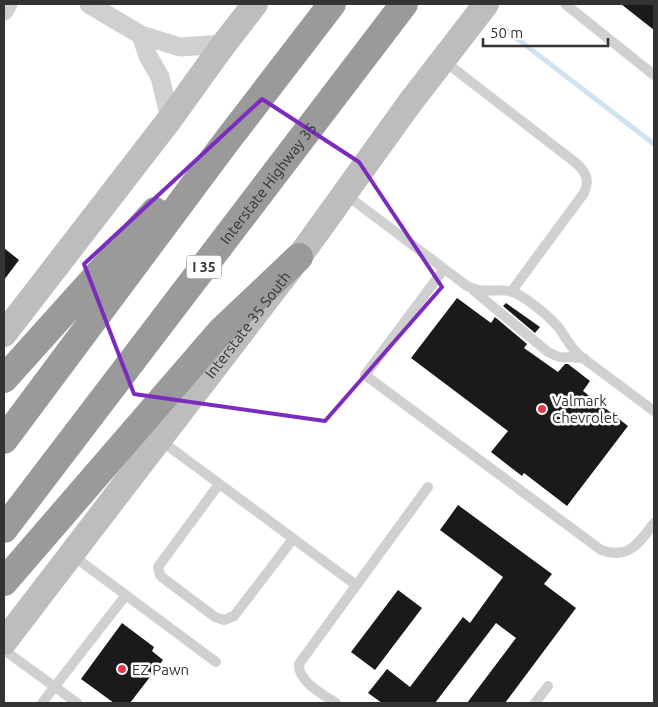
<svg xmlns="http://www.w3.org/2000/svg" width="658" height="707" viewBox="0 0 658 707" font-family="Ubuntu,sans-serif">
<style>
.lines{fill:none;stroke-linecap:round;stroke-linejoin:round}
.stream{stroke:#cfe2ee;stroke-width:5}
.building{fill:#1a1a1a}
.lane{stroke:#d0d0d0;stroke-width:10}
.street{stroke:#d0d0d0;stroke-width:19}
.secondary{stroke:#bdbdbd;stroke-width:26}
.highway{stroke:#9a9a9a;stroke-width:28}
.marked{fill:none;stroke:#7b2cbf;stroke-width:4;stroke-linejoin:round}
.poi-dot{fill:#e63946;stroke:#fff;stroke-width:2}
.labels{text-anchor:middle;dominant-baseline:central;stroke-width:5;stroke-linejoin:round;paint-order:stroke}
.shield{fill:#fff;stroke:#707070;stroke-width:1}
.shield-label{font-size:14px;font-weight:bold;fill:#333}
.street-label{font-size:15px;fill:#333;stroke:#fff}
.poi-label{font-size:15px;fill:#333;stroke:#fff;text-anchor:start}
</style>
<rect width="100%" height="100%" fill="#fff"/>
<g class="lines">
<path class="stream" d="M 502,27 L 654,144"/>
</g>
<path class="building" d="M 621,4 L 654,4 L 654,30 Z
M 4,248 L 19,260 L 4,280 Z
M 457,298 L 491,323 L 495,317 L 527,344 L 524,348 L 558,372 L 565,364 L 568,364 L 590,381 L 583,391 L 628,426 L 567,506 L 524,473 L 522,476 L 491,452 L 508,431 L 411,358 Z
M 506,303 L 540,327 L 535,333 L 503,306 Z
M 458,505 L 552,574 L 544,584 L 576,608 L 505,703 L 467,703 L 516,638 L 496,623 L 435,703 L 382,703 L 368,693 L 387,669 L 410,687 L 463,617 L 470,623 L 503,577 L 440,530 Z
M 398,590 L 422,608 L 375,670 L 351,652 Z
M 122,623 L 154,647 L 152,651 L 163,660 L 130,703 L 114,703 L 81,679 Z"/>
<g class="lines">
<path class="lane" d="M 565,4 L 654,75
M 444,61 L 576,163 C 586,172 590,180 584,193 L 511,292
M 345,194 L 467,286 C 484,295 497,287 513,292 C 526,297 550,317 559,328 C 566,338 571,348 580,356 L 654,411
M 444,269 L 365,375 L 601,550 C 629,560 639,543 654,523
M 474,291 L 548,352 L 559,357 L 584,358
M 160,440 L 356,585
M 219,484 L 158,567 L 160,575 L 163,578 L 215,617 L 224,620 L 234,616 L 293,539
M 72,555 L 216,662
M 4,650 L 77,703
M 42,703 L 126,595
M 336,703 C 323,694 298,682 299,664 L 428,487
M 535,703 L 548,686"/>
<path class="street" d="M 89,4 L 141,35 L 180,47 L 224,44
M 4,11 L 8,4
M 141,35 L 148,56 L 160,77 L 170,119"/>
<g class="secondary">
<path d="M 4,334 L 170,119 L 224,44 L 255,4"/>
<path id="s1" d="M 4,642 L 299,257 L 409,104 L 486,4"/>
</g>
<g class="highway">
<path d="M 4,379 L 155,211"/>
<path d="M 4,440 L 226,142 L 332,4"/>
<path id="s2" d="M 4,529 L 404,4"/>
<path d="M 4,582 L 221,331 L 299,257"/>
</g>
</g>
<path class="marked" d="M 262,99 L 359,162 L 442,287 L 325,421 L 134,394 L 84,264 Z"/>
<g class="poi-dot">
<circle cx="542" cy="409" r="5"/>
<circle cx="122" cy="669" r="5"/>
</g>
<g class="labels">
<rect class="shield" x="186.5" y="255.5" width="35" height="23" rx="4"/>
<g class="shield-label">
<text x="204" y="267">I 35</text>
</g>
<g class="street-label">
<text stroke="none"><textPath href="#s2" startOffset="435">Interstate Highway 35</textPath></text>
<text stroke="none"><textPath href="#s1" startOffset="400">Interstate 35 South</textPath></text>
</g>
<g class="poi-label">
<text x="552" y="400">Valmark<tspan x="552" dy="17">Chevrolet</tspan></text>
<text x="132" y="669">EZ Pawn</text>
</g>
</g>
<rect width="658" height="707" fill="none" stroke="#333333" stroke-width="10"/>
<path d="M483 38v8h125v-8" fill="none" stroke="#333333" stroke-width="2.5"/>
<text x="490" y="38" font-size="15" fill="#333333" stroke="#ffffff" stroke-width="4" paint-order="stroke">50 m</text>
</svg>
